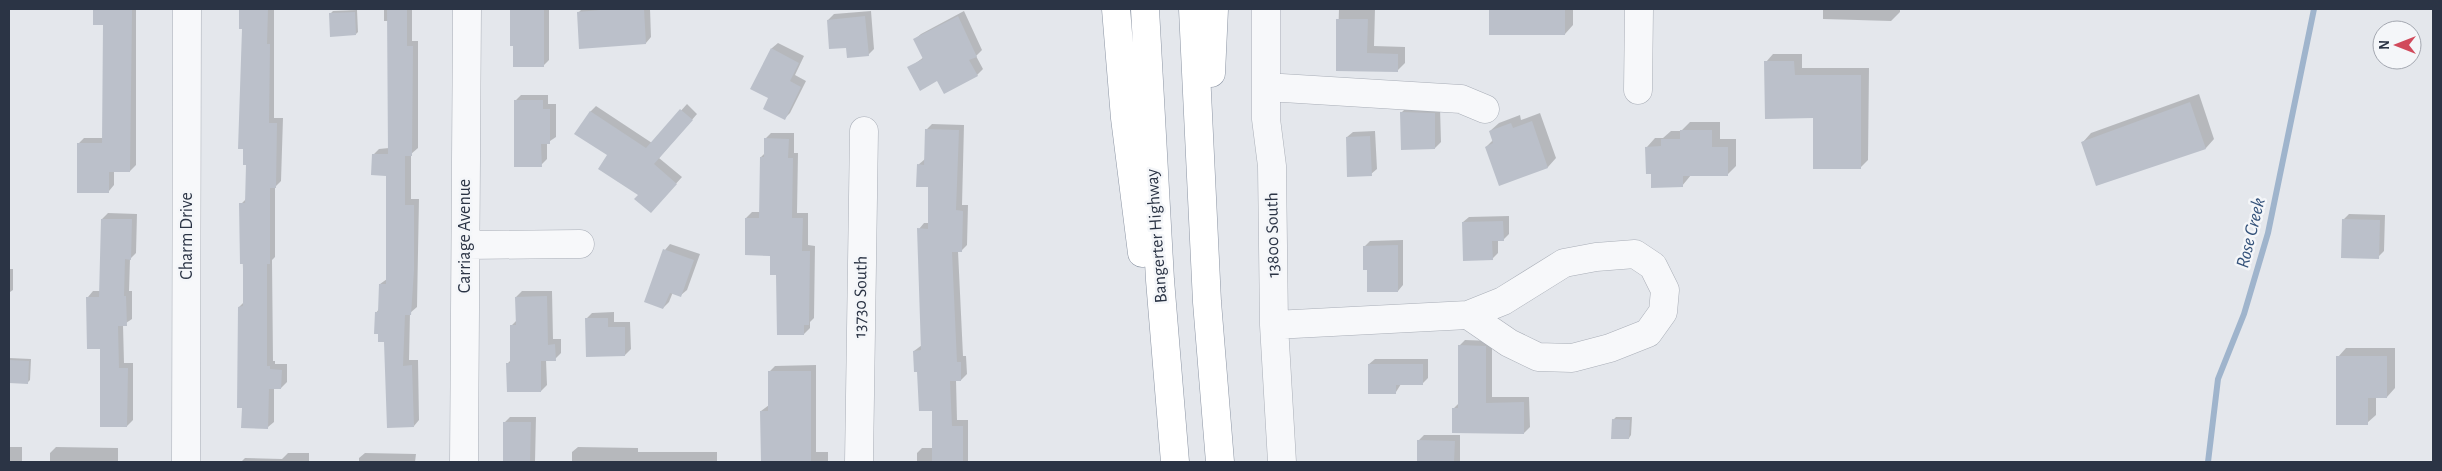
<svg xmlns="http://www.w3.org/2000/svg" width="2442" height="471" viewBox="0 0 2442 471" font-family="'Alegreya Sans',sans-serif">
<style>
.shadow{fill:#0003}
.lines{fill:none;stroke-linecap:round;stroke-linejoin:round}
.stream{stroke:#9fb4cc;stroke-width:6}
.building{fill:#bbc0ca}
.minor-casing{stroke:#a9aeb7;stroke-width:29}
.highway-casing{stroke:#8b94a3;stroke-width:29}
.minor{stroke:#f7f8fa;stroke-width:28}
.highway{stroke:#fff;stroke-width:28}
.labels{text-anchor:middle;dominant-baseline:central;stroke-width:5;stroke-linejoin:round;paint-order:stroke}
.street-label{font-size:18px;fill:#2b3445;stroke:#f4f6f9}
.water-label{font-size:19px;font-style:italic;fill:#34527a;stroke:#f4f6f9}
</style>
<rect width="100%" height="100%" fill="#e4e7ec"/>
<path class="shadow" d="M 94,9 L 136,9 L 136,165 L 130,171 L 114,171 L 114,185 L 109,191 L 78,144 L 84,138 L 104,138 L 104,24 L 94,24 Z
M 240,9 L 274,9 L 274,118 L 283,118 L 281,181 L 275,187 L 275,257 L 272,260 L 273,361 L 275,361 L 275,364 L 287,364 L 287,382 L 281,388 L 274,388 L 274,422 L 268,427 L 243,407 L 239,307 L 244,302 L 241,204 L 247,198 L 248,164 L 243,28 L 240,28 Z
M 384,9 L 412,9 L 412,41 L 418,41 L 418,148 L 411,154 L 411,199 L 419,199 L 417,307 L 410,313 L 409,360 L 418,360 L 419,420 L 414,426 L 376,313 L 379,309 L 380,284 L 387,279 L 387,174 L 373,155 L 379,149 L 389,148 L 389,21 L 384,21 Z
M 511,9 L 549,9 L 549,60 L 543,66 L 514,44 L 511,44 Z
M 582,9 L 650,9 L 651,37 L 646,43 L 578,13 Z
M 1339,9 L 1375,9 L 1374,46 L 1405,47 L 1405,63 L 1397,71 L 1337,70 Z
M 1491,9 L 1573,9 L 1573,25 L 1565,34 L 1491,33 Z
M 1823,9 L 1900,9 L 1900,12 L 1891,21 L 1823,19 Z
M 357,10 L 358,32 L 356,34 L 330,14 L 333,11 Z
M 871,11 L 874,49 L 868,55 L 847,46 L 828,20 L 834,14 Z
M 964,11 L 982,50 L 976,56 L 983,69 L 977,75 L 938,80 L 909,68 L 924,57 L 915,39 L 921,34 Z
M 778,43 L 804,56 L 795,75 L 806,81 L 790,113 L 785,118 L 769,98 L 772,48 Z
M 1773,54 L 1802,54 L 1802,68 L 1869,68 L 1868,160 L 1860,168 L 1766,62 Z
M 2199,94 L 2214,139 L 2206,148 L 2083,142 L 2091,133 Z
M 521,95 L 548,95 L 548,104 L 556,104 L 556,137 L 547,143 L 547,159 L 541,165 L 515,101 Z
M 687,104 L 697,114 L 659,158 L 682,177 L 656,206 L 640,195 L 608,155 L 590,112 L 596,106 L 652,143 Z
M 1407,107 L 1440,108 L 1441,142 L 1435,148 L 1401,113 Z
M 1540,113 L 1556,158 L 1548,167 L 1500,184 L 1486,147 L 1493,140 L 1490,131 L 1499,123 L 1520,115 L 1521,120 Z
M 1690,122 L 1720,122 L 1720,139 L 1736,139 L 1736,166 L 1727,175 L 1691,175 L 1682,186 L 1652,172 L 1647,147 L 1655,138 L 1663,138 L 1671,131 L 1681,131 Z
M 932,124 L 964,125 L 962,205 L 968,205 L 967,245 L 961,251 L 958,251 L 963,356 L 966,356 L 967,374 L 961,380 L 956,380 L 957,420 L 968,420 L 968,462 L 917,462 L 917,453 L 922,448 L 933,448 L 933,409 L 914,351 L 922,345 L 919,229 L 924,223 L 929,223 L 930,186 L 918,165 L 925,159 L 926,130 Z
M 1375,131 L 1377,169 L 1371,174 L 1347,137 L 1353,132 Z
M 771,133 L 794,133 L 794,153 L 798,153 L 797,213 L 808,213 L 808,245 L 815,246 L 814,318 L 810,322 L 810,328 L 804,334 L 777,274 L 771,254 L 746,218 L 752,212 L 760,212 L 761,157 L 765,153 L 765,139 Z
M 108,213 L 137,214 L 136,253 L 130,259 L 129,291 L 132,291 L 132,319 L 123,325 L 124,363 L 133,363 L 133,420 L 127,426 L 101,348 L 88,297 L 93,291 L 101,291 L 102,219 Z
M 2349,214 L 2385,215 L 2384,251 L 2378,257 L 2343,220 Z
M 1509,216 L 1509,234 L 1503,240 L 1498,240 L 1498,253 L 1492,259 L 1463,222 L 1469,217 Z
M 1403,240 L 1403,285 L 1398,291 L 1369,269 L 1364,247 L 1370,241 Z
M 670,244 L 700,254 L 687,290 L 681,295 L 673,292 L 669,302 L 663,308 L 665,250 Z
M 9,269 L 13,269 L 13,290 L 10,292 Z
M 522,291 L 552,291 L 553,339 L 561,339 L 561,353 L 555,359 L 546,360 L 547,385 L 541,391 L 508,363 L 512,359 L 511,326 L 517,320 L 516,297 Z
M 614,312 L 614,322 L 630,322 L 631,349 L 625,355 L 586,319 L 592,313 Z
M 1465,340 L 1492,341 L 1492,397 L 1529,397 L 1530,427 L 1524,433 L 1454,408 L 1459,403 L 1459,346 Z
M 2346,348 L 2395,348 L 2395,388 L 2387,397 L 2376,397 L 2376,415 L 2367,423 L 2338,357 Z
M 9,358 L 31,359 L 30,380 L 27,383 L 9,382 Z
M 1375,359 L 1428,359 L 1428,378 L 1422,384 L 1401,384 L 1396,392 L 1369,364 Z
M 816,365 L 816,452 L 828,452 L 828,462 L 761,462 L 761,411 L 769,405 L 769,372 L 775,366 Z
M 510,417 L 536,417 L 535,462 L 504,462 L 505,422 Z
M 1616,417 L 1632,417 L 1631,435 L 1629,438 L 1613,420 Z
M 1424,435 L 1460,435 L 1460,462 L 1418,462 L 1418,441 Z
M 9,447 L 22,447 L 22,462 L 9,462 Z
M 56,447 L 118,448 L 118,462 L 50,462 L 50,453 Z
M 578,447 L 638,448 L 638,452 L 717,452 L 717,462 L 572,462 L 572,452 Z
M 288,453 L 309,453 L 309,462 L 241,462 L 245,458 L 282,459 Z
M 365,453 L 416,454 L 415,462 L 359,462 L 359,458 Z"/>
<g class="lines">
<path class="stream" d="M 2208,462 L 2218,379 L 2244,314 L 2268,233 L 2314,9"/>
</g>
<path class="building" d="M 93,9 L 132,9 L 130,172 L 109,172 L 109,193 L 77,193 L 77,143 L 102,143 L 103,25 L 93,25 Z
M 239,9 L 268,9 L 267,44 L 270,44 L 269,123 L 277,123 L 276,188 L 270,188 L 270,264 L 267,264 L 267,366 L 270,366 L 270,369 L 282,370 L 281,389 L 269,389 L 268,429 L 241,428 L 242,408 L 237,408 L 238,307 L 243,306 L 243,264 L 240,264 L 239,203 L 245,203 L 246,165 L 243,165 L 243,149 L 238,149 L 242,29 L 239,29 Z
M 387,9 L 407,9 L 407,46 L 413,46 L 412,156 L 405,156 L 405,205 L 414,205 L 414,270 L 411,315 L 405,315 L 403,366 L 412,365 L 414,427 L 387,428 L 384,342 L 378,342 L 378,334 L 374,334 L 375,312 L 378,312 L 379,284 L 386,284 L 386,176 L 371,175 L 372,154 L 388,154 Z
M 510,9 L 544,9 L 544,67 L 513,67 L 513,46 L 510,46 Z
M 611,9 L 644,9 L 646,44 L 579,49 L 577,12 Z
M 1489,9 L 1565,9 L 1565,35 L 1489,35 Z
M 355,12 L 356,35 L 330,37 L 329,13 Z
M 865,16 L 869,56 L 847,58 L 846,48 L 829,49 L 827,20 Z
M 958,16 L 977,57 L 969,60 L 978,76 L 944,94 L 937,81 L 920,91 L 907,67 L 923,59 L 913,39 Z
M 1336,19 L 1368,19 L 1367,53 L 1398,54 L 1398,72 L 1336,71 Z
M 771,48 L 799,63 L 790,81 L 801,87 L 785,120 L 763,109 L 768,98 L 750,89 Z
M 1764,61 L 1794,61 L 1795,75 L 1861,75 L 1861,169 L 1813,169 L 1813,118 L 1765,119 Z
M 514,100 L 543,100 L 543,109 L 550,109 L 550,144 L 541,144 L 542,167 L 514,167 Z
M 2190,102 L 2206,149 L 2096,186 L 2081,142 Z
M 680,109 L 693,120 L 654,164 L 677,184 L 651,213 L 634,199 L 638,195 L 598,169 L 607,155 L 574,134 L 590,111 L 646,148 Z
M 1400,112 L 1435,113 L 1435,149 L 1401,150 Z
M 1532,121 L 1548,168 L 1499,186 L 1485,147 L 1493,143 L 1489,131 L 1511,123 L 1513,128 Z
M 925,129 L 959,130 L 956,210 L 963,211 L 962,252 L 952,252 L 957,362 L 961,362 L 961,381 L 950,381 L 952,426 L 963,426 L 963,462 L 932,462 L 932,411 L 919,411 L 917,372 L 914,372 L 913,351 L 921,350 L 917,228 L 928,229 L 928,187 L 916,187 L 917,164 L 924,165 Z
M 1680,130 L 1712,130 L 1712,147 L 1728,147 L 1728,176 L 1683,176 L 1683,187 L 1651,188 L 1651,174 L 1646,174 L 1645,147 L 1661,146 L 1661,139 L 1680,139 Z
M 1370,136 L 1372,176 L 1347,177 L 1346,137 Z
M 764,138 L 789,139 L 788,158 L 793,158 L 792,218 L 803,218 L 802,251 L 810,251 L 809,325 L 804,325 L 804,335 L 777,335 L 776,275 L 770,275 L 770,256 L 745,255 L 745,218 L 759,218 L 760,157 L 764,157 Z
M 101,219 L 132,219 L 131,260 L 125,259 L 124,296 L 126,296 L 127,326 L 118,326 L 119,368 L 128,368 L 127,427 L 100,427 L 100,349 L 87,349 L 86,297 L 99,297 Z
M 2342,219 L 2380,220 L 2379,259 L 2341,258 Z
M 1503,221 L 1504,241 L 1492,241 L 1493,260 L 1463,261 L 1462,222 Z
M 1398,245 L 1398,292 L 1367,292 L 1367,270 L 1363,270 L 1363,246 Z
M 663,249 L 694,260 L 681,297 L 670,293 L 663,309 L 644,302 Z
M 547,296 L 548,345 L 555,344 L 556,361 L 541,361 L 541,392 L 507,392 L 506,363 L 510,363 L 510,325 L 516,325 L 515,297 Z
M 585,318 L 608,318 L 608,327 L 625,327 L 625,356 L 586,357 Z
M 1458,345 L 1486,346 L 1486,403 L 1524,402 L 1524,434 L 1452,433 L 1452,408 L 1458,408 Z
M 2336,356 L 2387,356 L 2387,398 L 2368,398 L 2368,425 L 2336,425 Z
M 9,360 L 29,361 L 28,384 L 9,383 Z
M 1368,364 L 1423,364 L 1423,385 L 1396,385 L 1396,394 L 1368,394 Z
M 768,371 L 811,371 L 811,462 L 761,462 L 760,411 L 768,411 Z
M 1612,419 L 1630,420 L 1629,439 L 1611,439 Z
M 503,422 L 531,422 L 530,462 L 503,462 Z
M 1417,440 L 1455,441 L 1454,462 L 1417,462 Z"/>
<g class="lines">
<g class="minor-casing">
<path id="minor" d="M 1266,9 L 1266,119 L 1272,166 L 1274,325 L 1282,462
M 1266,87 L 1461,99 L 1485,109
M 1638,90 L 1639,9
M 466,245 L 580,244
M 1274,325 L 1468,315 L 1503,301 L 1564,263 L 1596,257 L 1635,254 L 1653,266 L 1665,290 L 1663,312 L 1648,333 L 1610,348 L 1572,358 L 1538,357 L 1509,343 L 1468,315
M 186,462 L 187,9
M 464,462 L 467,9
M 859,462 L 864,131"/>
</g>
<g class="highway-casing">
<path id="highway" d="M 1116,9 L 1125,118 L 1142,253
M 1145,9 L 1160,280 L 1175,462
M 1193,9 L 1207,302 L 1220,462
M 1211,73 L 1214,9"/>
</g>
<use href="#minor" class="minor"/>
<use href="#highway" class="highway"/>
</g>
<g class="labels">
<g class="street-label">
<text transform="translate(1273 235) rotate(-91)">13800 South</text>
<text transform="translate(187 236) rotate(-90)">Charm Drive</text>
<text transform="translate(465 236) rotate(-90)">Carriage Avenue</text>
<text transform="translate(1157 236) rotate(-94)">Bangerter Highway</text>
<text transform="translate(861 297) rotate(-89)">13730 South</text>
</g>
<g class="water-label">
<text transform="translate(2251 233) rotate(-76)">Rose Creek</text>
</g>
</g>
<rect width="2442" height="471" fill="none" stroke="#2b3445" stroke-width="20"/>
<g transform="translate(2397 45) rotate(270)"><circle r="24" fill="#f4f6f9" stroke="#a4a8b1"/>
<path d="M0-4L9 19L0 12L-9 19Z" fill="#d1495b"/>
<text y="-8" font-size="14" font-weight="bold" text-anchor="middle" fill="#2b3445">N</text>
</g>
</svg>
